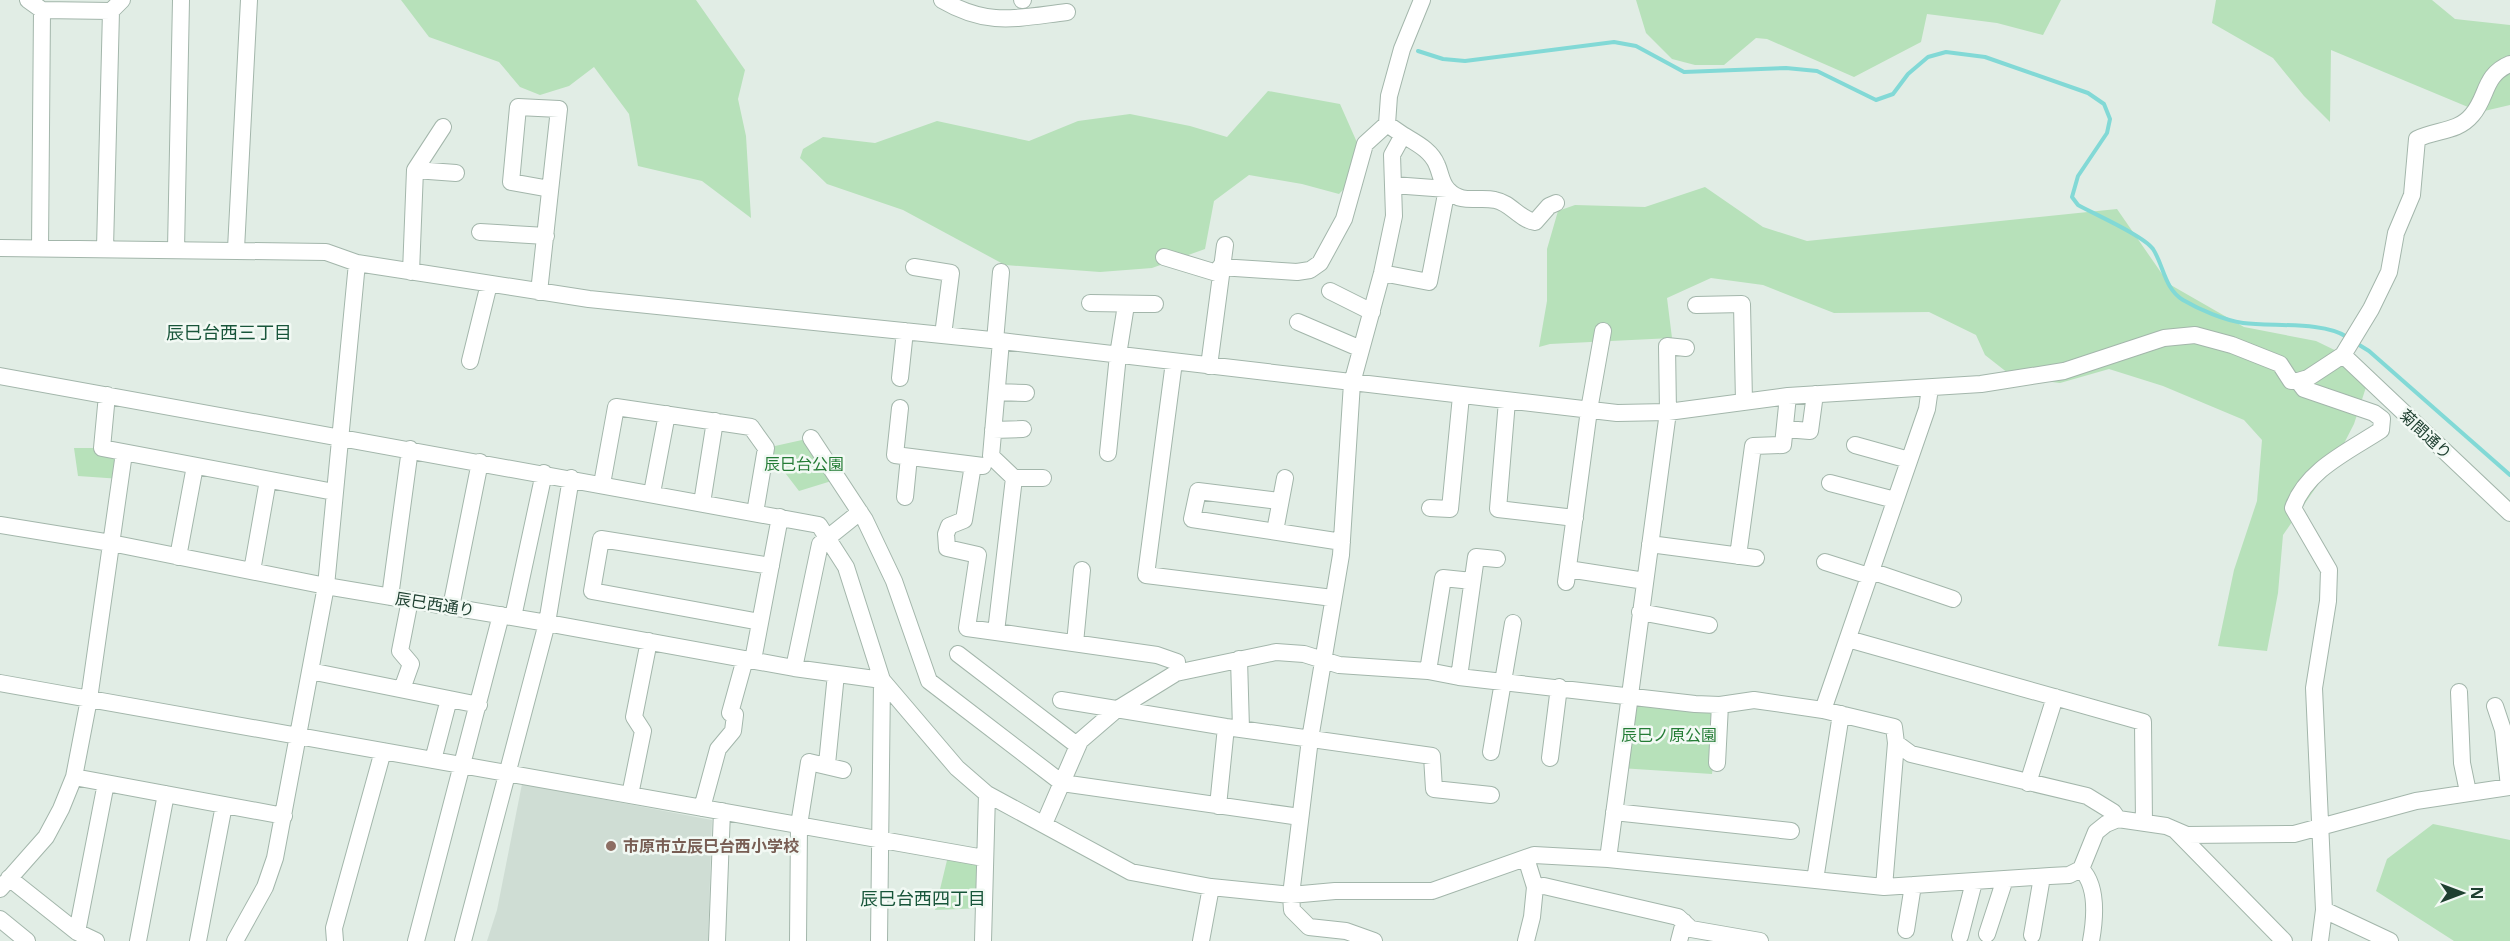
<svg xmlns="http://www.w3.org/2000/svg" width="2510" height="941" viewBox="0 0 2510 941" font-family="'Noto Sans','Noto Sans JP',sans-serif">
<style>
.built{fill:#cfddd4}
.green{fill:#b7e1ba}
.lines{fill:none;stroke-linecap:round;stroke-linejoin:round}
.stream{stroke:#82d9d6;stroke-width:4}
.minor-casing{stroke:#a3b6ab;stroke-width:18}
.minor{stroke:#fff;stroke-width:16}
.education-dot{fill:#8d6e63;stroke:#f2f9f4;stroke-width:2}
.labels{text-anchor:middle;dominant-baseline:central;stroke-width:5;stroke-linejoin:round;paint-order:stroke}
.street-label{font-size:16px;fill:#1f4031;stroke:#f2f9f4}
.park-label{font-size:16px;fill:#247c35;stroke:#f2f9f4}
.education-label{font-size:16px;font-weight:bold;fill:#785e54;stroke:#f2f9f4;text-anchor:start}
.neighbourhood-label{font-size:18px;fill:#18553a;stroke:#f2f9f4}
</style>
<rect width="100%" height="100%" fill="#e1ede5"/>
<path class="built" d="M 522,784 L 712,820 L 708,941 L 487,941 L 497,910 Z"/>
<path class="green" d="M 401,0 L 696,0 L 745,70 L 738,99 L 746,136 L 751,218 L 702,181 L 638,166 L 629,114 L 594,67 L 569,86 L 540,95 L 520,87 L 499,62 L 429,37 Z
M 1636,0 L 2061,0 L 2043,35 L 1997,23 L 1927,14 L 1921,42 L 1854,77 L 1767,39 L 1756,38 L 1724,65 L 1695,65 L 1672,59 L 1646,33 Z
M 2216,0 L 2432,0 L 2455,19 L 2510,25 L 2510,105 L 2480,112 L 2331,50 L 2330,122 L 2304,96 L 2273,58 L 2212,23 Z
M 1268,91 L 1340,104 L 1367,165 L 1339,194 L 1302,184 L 1249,175 L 1214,201 L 1205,249 L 1152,268 L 1100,272 L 1005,265 L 903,210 L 827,184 L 800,158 L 803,149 L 823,137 L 875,143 L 937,121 L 1029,141 L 1078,121 L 1130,114 L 1190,126 L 1227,137 Z
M 1705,187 L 1763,227 L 1807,241 L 2117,209 L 2169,284 L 2244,327 L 2316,341 L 2351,358 L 2369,378 L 2354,424 L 2337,457 L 2283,535 L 2278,593 L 2267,651 L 2218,646 L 2234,570 L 2257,501 L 2262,440 L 2244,420 L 2163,386 L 2109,369 L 2060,383 L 2013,377 L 1985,355 L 1976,335 L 1929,312 L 1834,313 L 1763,285 L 1711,278 L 1667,298 L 1672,338 L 1550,344 L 1539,347 L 1547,301 L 1547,249 L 1558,211 L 1575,205 L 1645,207 Z
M 811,438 L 838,479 L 799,491 L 766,448 Z
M 74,448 L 102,448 L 124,453 L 121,479 L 78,476 Z
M 1629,695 L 1720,705 L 1712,774 L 1620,768 Z
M 2433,824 L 2510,840 L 2510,941 L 2454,941 L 2376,891 L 2387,859 Z
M 949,852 L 984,858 L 983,908 L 935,910 Z"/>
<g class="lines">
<path class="stream" d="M 1418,51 L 1443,59 L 1465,61 L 1614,42 L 1636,46 L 1684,72 L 1786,68 L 1817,71 L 1876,100 L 1893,94 L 1908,74 L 1928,57 L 1946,52 L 1985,57 L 2088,93 L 2104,104 L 2110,119 L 2107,133 L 2078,176 L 2072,197 L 2078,205 C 2094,214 2144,236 2153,249 C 2164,266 2164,288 2183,300 C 2200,310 2224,320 2243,323 C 2272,327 2323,321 2347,337
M 2356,343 L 2369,351 L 2510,475"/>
<g class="minor-casing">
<path id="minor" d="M 28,0 L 42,10 L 111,11 L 122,0
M 942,0 C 988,27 1017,18 1067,12
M 1022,0 L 1023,0
M 1403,135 C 1416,143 1431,150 1437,165 C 1441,174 1441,183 1448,190 C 1462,205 1478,196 1495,200 C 1511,203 1519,219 1535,222 L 1549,206 L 1556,203
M 415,170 L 456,173
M 480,232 L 546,236
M 0,248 L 326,252 L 357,263 L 589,299 L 1001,341 L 1617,413 L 1668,412 L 1788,396 L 1981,384 L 2064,371 L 2164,338 L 2195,335 L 2232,345 L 2280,364 L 2291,381 L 2298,381 L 2308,378 L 2343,355 L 2371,309 L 2389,272 L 2396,233 L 2412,195 L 2417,139 C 2436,129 2457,133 2472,115 C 2488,97 2483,75 2510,64
M 40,248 L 42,10
M 105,248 L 111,11
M 176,249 L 181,0
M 236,249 L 249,0
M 1164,257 L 1220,274
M 914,267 L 951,273 L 943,335
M 1220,267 L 1297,272 L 1310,270 L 1320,263 L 1344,219 L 1365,144 L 1387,124
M 411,272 L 415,170 L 443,127
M 1382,273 L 1429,282 L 1447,189 L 1393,185
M 1330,291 L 1372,312
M 539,292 L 559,109 L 518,107 L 511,182 L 550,189
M 1090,303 L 1155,304
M 1696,305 L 1742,304 L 1744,402
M 1298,322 L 1361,349
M 995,341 L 1001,272
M 1001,341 L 991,456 L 1014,478 L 996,632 L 1157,655 L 1177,662 L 1176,673 L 1116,710 L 1080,741 L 1044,824
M 2343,355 L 2510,513
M 470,361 L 489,284
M 1174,362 L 1146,575 L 1333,598
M 1209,366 L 1225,245
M 0,376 L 819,525 L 846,567 L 882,680 L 957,768 L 987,794 L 1131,872 L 1211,887 L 1291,895 L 1335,891 L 1432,891 L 1534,855 L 1608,859 L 1884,887 L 2050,876 L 2069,875 L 2081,869 L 2096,832 L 2106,824 L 2118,819 L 2166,826 L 2187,835 L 2294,834 L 2416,801 L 2510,787
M 900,378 L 905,331
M 2298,381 L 2304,389 L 2374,413 L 2382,419 L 2381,430 C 2349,451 2306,470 2293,508 L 2329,570 L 2328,601 L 2314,688 L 2324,910 L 2320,941
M 997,392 L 1026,393
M 107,395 L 102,448 L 334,492
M 1507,401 L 1498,509 L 1575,518
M 900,408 L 895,455 L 983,466
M 1785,429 L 1810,431 L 1815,394
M 993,430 L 1023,429
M 811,438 L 865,520 L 894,581 L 929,681 L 1062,783 L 1300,817
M 1855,445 L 1909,460
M 1108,453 L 1118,355 L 1126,305
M 973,465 L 964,520 L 949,526 L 946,534 L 947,548 L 978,555 L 967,628 L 996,632
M 1014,478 L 1043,478
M 1830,483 L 1895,500
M 602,484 L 616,407 L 751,427 L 766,448 L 755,513
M 652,493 L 667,414
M 905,497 L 909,457
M 1279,501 L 1198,491 L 1192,519 L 1342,542
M 702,503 L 715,421
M 1430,508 L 1450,509 L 1461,396
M 0,525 L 111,543 L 326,586 L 547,623 L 794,668 L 882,680 L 879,941
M 1275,531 L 1285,478
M 1650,544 L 1756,558
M 1738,556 L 1753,446 L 1783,445 L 1788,396
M 178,557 L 195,466
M 1825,562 L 1869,576
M 1568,569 L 1645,581
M 252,571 L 268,480
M 1871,571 L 1953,599
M 1566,582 L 1589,410 L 1603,331
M 390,597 L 410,449
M 451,607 L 480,462
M 1640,612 L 1709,625
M 513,617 L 544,473
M 760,622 L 592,591 L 601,539 L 771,566
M 1848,639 L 2143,722 L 2144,823
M 1075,643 L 1082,570
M 958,654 L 1078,746
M 1239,659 L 1241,729
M 753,660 L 780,517
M 794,668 L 820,544 L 860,512
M 310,671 L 479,705
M 1428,671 L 1443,578 L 1472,581
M 1176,673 L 1276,652 L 1304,654 L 1339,665 L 1428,671 L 1459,677 L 1695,704 L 1720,705 L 1754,700 L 1823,710 L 1894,727 L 1896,743 L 1884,887
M 1459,677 L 1476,557 L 1497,559
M 0,683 L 984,858
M 402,689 L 411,664 L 400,651 L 410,600
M 2459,692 L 2462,763 L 2468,792
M 1061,700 L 1226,727 L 1432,756 L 1434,789 L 1491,795
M 2495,706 L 2503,730 L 2509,787
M 1823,710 L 1927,409 L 1930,388
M 1896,743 L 1911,754 L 2087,796 L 2113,812 L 2118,819
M 1491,752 L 1513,623
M 1550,758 L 1559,687
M 433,760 L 449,699
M 1717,763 L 1720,705
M 827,764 L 836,674
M 74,777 L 284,816
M 2028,783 L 2055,697
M 630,795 L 643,731 L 634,717 L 649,641
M 1218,806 L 1226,727
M 702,808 L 718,749 L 733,731 L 735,715 L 730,713 L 745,659
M 1614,812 L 1791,831
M 2176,831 L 2284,941
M 1526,858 L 1535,887 L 1532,917 L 1526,941
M 1608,859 L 1668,412 L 1667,346 L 1686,348
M 2081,869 C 2098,886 2095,919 2091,941
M 9,878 L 77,932 L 96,941
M 1815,880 L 1841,714
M 1535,887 L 1544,886 L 1678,917 L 1691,929 L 1760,941
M 0,889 L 46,837 L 61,809 L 74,777 L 89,699 L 124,453
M 2324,910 L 2390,941
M 0,919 L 27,941
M 1906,930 L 1913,885
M 77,932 L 106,783
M 1987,934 L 2005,879
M 2032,935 L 2042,877
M 1960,936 L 1974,882
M 138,941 L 166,794
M 198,941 L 224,805
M 235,941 L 265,887 L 275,858 L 326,586 L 357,263
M 335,941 L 334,928 L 383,751
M 416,941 L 501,615
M 463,941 L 547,623 L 571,478
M 717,941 L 722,811
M 798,941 L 799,825 L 809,762 L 843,770
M 983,941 L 987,794
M 1201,941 L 1211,887
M 1374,941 L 1346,931 L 1309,927 L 1292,910 L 1291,895 L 1310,739 L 1341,555 L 1352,383 L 1382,273 L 1394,216 L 1392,155 L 1403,135 L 1387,124 L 1389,96 L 1402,49 L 1422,0
M 1679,941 L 1684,922"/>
</g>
<use href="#minor" class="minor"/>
</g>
<circle class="education-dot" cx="611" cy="846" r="6"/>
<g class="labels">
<g class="street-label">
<text transform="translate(2426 434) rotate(43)">菊間通り</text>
<text transform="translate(435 604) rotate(9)">辰巳西通り</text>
</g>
<g class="park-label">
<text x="804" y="464">辰巳台公園</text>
<text x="1669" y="735">辰巳ノ原公園</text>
</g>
<g class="education-label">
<text x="623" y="846">市原市立辰巳台西小学校</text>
</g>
<g class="neighbourhood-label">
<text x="229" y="332">辰巳台西三丁目</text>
<text x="923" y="898">辰巳台西四丁目</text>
</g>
</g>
<g transform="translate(2462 893) rotate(90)" stroke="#f2f9f4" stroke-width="4.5" paint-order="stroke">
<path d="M0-4.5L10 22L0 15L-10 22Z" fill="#1f4031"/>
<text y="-9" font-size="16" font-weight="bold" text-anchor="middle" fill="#1f4031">N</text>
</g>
</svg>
